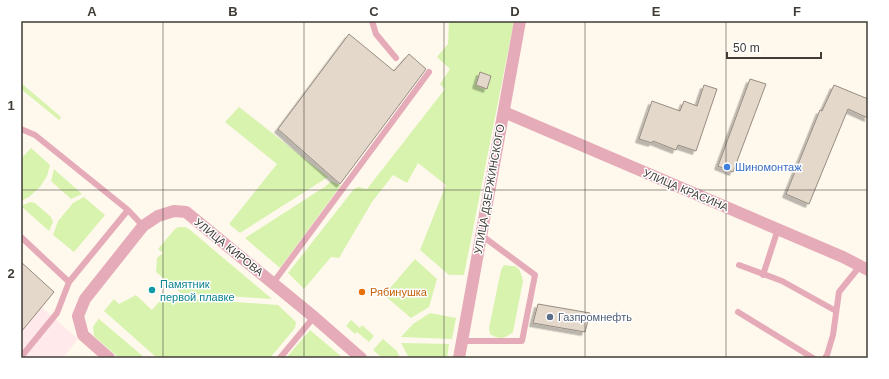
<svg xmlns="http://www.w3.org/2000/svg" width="889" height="379" viewBox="0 0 889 379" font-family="Arial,sans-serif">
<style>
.industrial{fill:#ffe9ea}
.green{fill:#d7f3ae}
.building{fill:#e4d8cb;stroke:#978c80;filter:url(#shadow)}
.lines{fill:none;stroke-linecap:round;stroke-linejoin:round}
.service{stroke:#e6abb8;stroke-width:6}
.minor{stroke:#e6abb8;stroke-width:12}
.tertiary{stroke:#e6abb8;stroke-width:12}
.grid{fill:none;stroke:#403d37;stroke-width:1;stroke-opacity:0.55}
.shop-dot{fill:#3f7fe0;stroke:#fff;stroke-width:1.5}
.culture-dot{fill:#0f9aa8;stroke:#fff;stroke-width:1.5}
.food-dot{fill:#e8710a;stroke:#fff;stroke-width:1.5}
.service-dot{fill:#5c6f8a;stroke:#fff;stroke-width:1.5}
.labels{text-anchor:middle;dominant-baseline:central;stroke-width:3;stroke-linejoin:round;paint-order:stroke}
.shop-label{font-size:11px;fill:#366cbe;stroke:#fff;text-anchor:start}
.street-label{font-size:11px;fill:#403d37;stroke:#fff}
.culture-label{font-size:11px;fill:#0d838f;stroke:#fff;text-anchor:start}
.food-label{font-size:11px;fill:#c56008;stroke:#fff;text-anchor:start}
.service-label{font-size:11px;fill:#4e5e75;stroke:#fff;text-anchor:start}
.neatline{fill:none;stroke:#403d37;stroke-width:1.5}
.grid-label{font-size:13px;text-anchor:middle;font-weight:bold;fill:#403d37}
</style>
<defs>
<filter id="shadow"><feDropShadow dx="-3.5" dy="3.5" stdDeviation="0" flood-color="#0004"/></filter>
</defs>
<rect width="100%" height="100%" fill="#fff8ec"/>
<path class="industrial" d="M 21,289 L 78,339 L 63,358 L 21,358 Z"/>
<path class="green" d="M 449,21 L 514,21 L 464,275 L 449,275 L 420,250 L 446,185 L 418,163 L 407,183 L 393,175 L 372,202 L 339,258 L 331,257 L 304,289 L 288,273 L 354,189 L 358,187 L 367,189 L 445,89 L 440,84 L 450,69 L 437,57 L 448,44 Z
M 21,83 L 61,117 L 59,120 L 21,89 Z
M 239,107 L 328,177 L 240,233 L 229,224 L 277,164 L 225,122 Z
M 31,148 L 50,165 L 47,176 L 40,187 L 29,197 L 21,201 L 21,159 Z
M 54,169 L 82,194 L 71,199 L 51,181 Z
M 331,181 L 335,183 L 341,185 L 280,268 L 245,238 L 326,186 Z
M 84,197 L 105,215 L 74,252 L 53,235 L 58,221 L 73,203 Z
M 30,202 L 35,203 L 51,217 L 53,222 L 49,231 L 21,206 Z
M 178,227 L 185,227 L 189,229 L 272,299 L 181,293 L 156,272 L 157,258 L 163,253 L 158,249 L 175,229 Z
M 415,259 L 437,279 L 429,307 L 411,318 L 384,295 Z
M 504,265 C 507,266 512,266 515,266 C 520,268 522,276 523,281 L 513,332 C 504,339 500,340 490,334 L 489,328 L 501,270 Z
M 166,294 L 176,303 L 181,298 L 278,305 L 296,322 L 295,328 L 270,358 L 157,358 L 104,311 L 114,299 L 119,304 L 136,295 L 152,310 Z
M 430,313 L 456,318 L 452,339 L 401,337 L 413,324 Z
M 99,318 L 99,319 L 145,358 L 119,358 L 94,336 L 93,327 Z
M 351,320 L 360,328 L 362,325 L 374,336 L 369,342 L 357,332 L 355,334 L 346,326 Z
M 310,330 L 343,358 L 286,358 Z
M 383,339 L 397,351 L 400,358 L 382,358 L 373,350 Z
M 401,343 L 449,344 L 447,358 L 409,358 Z"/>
<path class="building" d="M 349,34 L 394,71 L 409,54 L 426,69 L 340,184 L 278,129 Z
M 480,72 L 491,76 L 487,89 L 476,85 Z
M 750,79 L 766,84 L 733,172 L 718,166 Z
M 704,85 L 717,89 L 696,151 L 678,145 L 676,150 L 653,141 L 652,143 L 639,139 L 652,101 L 680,111 L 684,101 L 697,106 Z
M 834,85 L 868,99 L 868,118 L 848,109 L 809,204 L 786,194 L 820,110 L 822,111 Z
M 21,262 L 54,292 L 21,332 Z
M 538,304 L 590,313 L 585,332 L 533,323 Z"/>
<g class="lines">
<path class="service" d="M 372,21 L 376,34 L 396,58
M 21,129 L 35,135 L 128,210 L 143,226
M 21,237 L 69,282 L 128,210
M 739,265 L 782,281 L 836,311
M 763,275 L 778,229
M 273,283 L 429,72
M 738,312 L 813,358
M 461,341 L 522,341 L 535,275 L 481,235
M 21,357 L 57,313 L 69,282
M 280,358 L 314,317
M 825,358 L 827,355 L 833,335 L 839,292 L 860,266"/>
<path class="minor" d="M 504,112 L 754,219 L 843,257 L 868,270
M 109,358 L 83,335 L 78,316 L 85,299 L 143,226 L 158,216 L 174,211 L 186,212 L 314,317 L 361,358"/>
<path class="tertiary" d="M 459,358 L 520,21"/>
</g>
<path class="grid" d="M 163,21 L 163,358M 304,21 L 304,358M 444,21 L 444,358M 585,21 L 585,358M 726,21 L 726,358M 21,190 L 868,190"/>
<circle class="shop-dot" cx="727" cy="167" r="4"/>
<circle class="culture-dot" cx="152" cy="290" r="4"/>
<circle class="food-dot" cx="362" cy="292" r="4"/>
<circle class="service-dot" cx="550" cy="317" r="4"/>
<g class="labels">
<g class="shop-label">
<text x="735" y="167">Шиномонтаж</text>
</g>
<g class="street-label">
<text transform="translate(489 189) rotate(-80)">УЛИЦА ДЗЕРЖИНСКОГО</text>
<text transform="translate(686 190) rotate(23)">УЛИЦА КРАСИНА</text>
<text transform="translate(229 247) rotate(39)">УЛИЦА КИРОВА</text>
</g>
<g class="culture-label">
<text x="160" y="284">Памятник<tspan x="160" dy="13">первой плавке</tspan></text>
</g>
<g class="food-label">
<text x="370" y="292">Рябинушка</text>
</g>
<g class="service-label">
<text x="558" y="317">Газпромнефть</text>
</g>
</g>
<rect width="889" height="379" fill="none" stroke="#ffffff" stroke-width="44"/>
<path d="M727 52v6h94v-6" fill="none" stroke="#403d37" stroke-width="2"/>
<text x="733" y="52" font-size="12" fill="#403d37" stroke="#ffffff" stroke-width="3" paint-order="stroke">50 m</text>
<rect x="22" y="22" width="845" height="335" class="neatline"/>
<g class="grid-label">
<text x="92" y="16">A</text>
<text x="233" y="16">B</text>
<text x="374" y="16">C</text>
<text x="515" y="16">D</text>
<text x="656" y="16">E</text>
<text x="797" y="16">F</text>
<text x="11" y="110">1</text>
<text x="11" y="278">2</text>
</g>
</svg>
